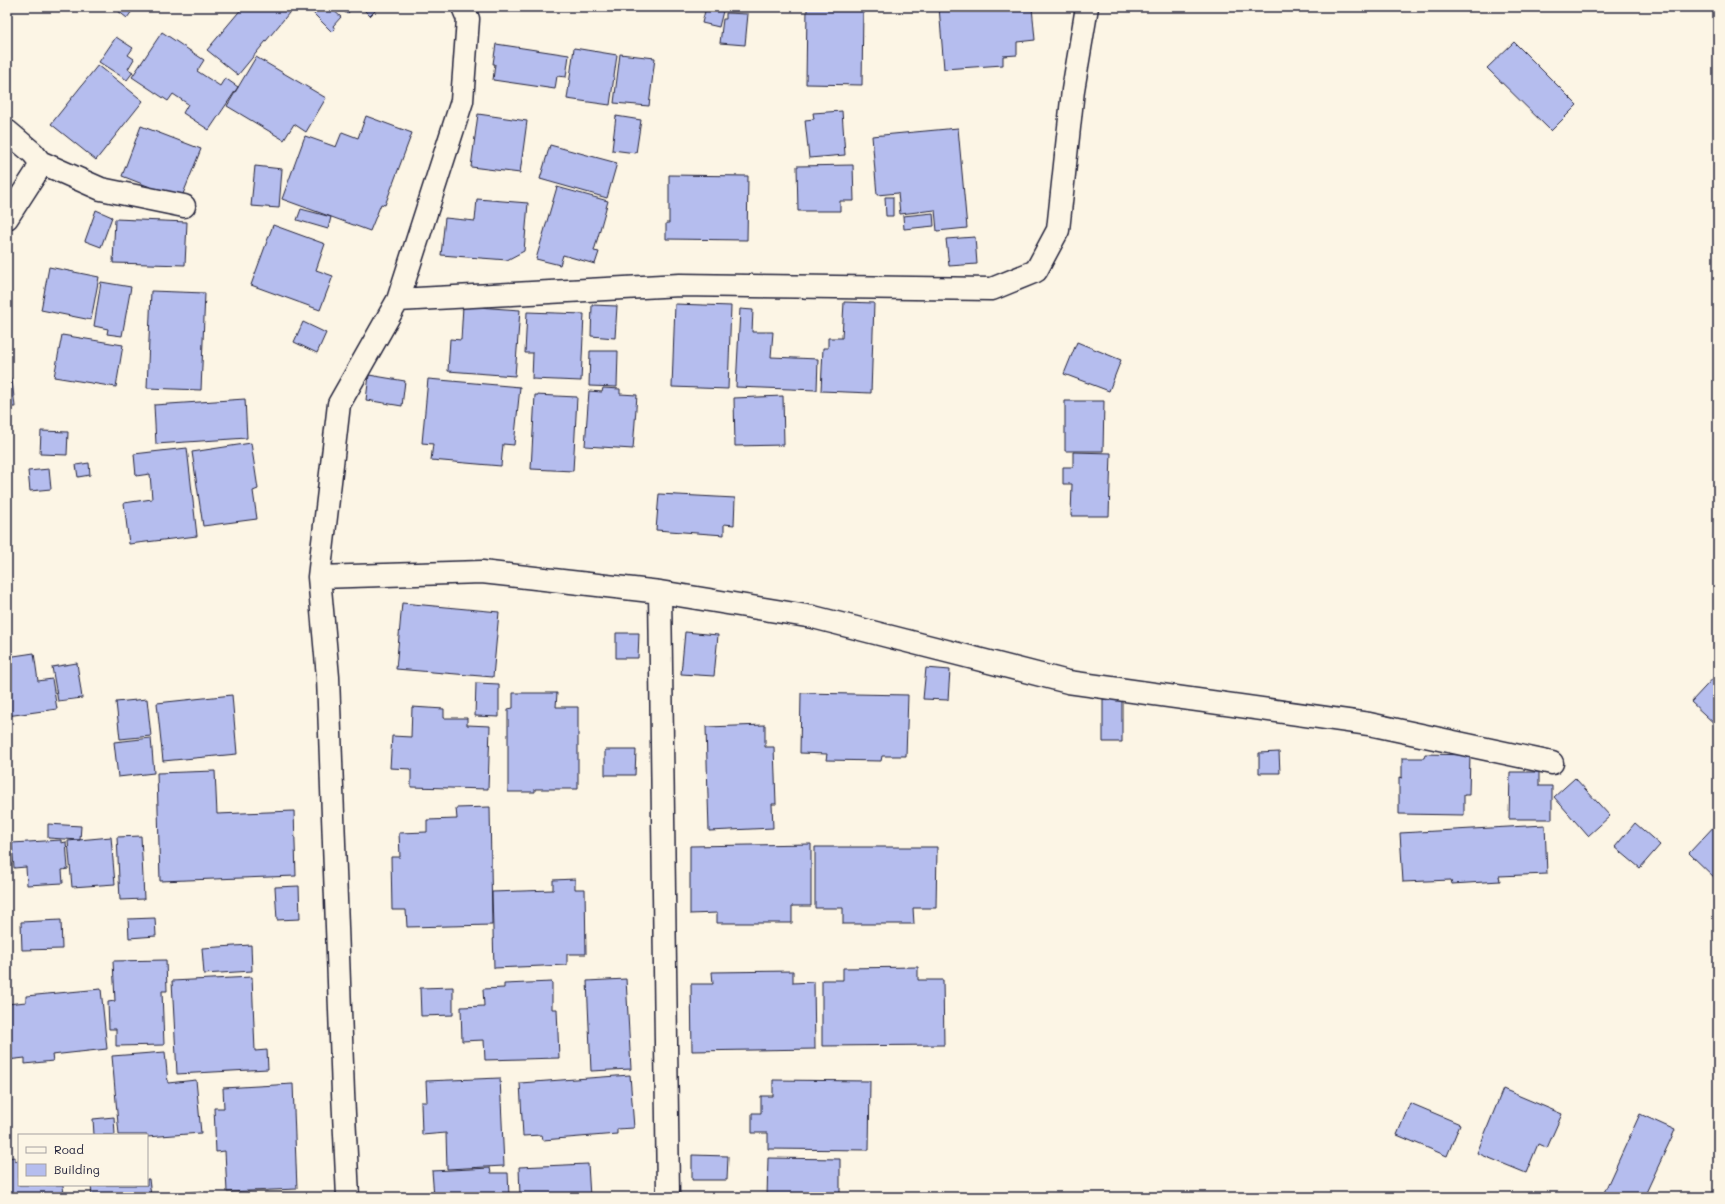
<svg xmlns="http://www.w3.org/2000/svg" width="1725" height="1204" viewBox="0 0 1725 1204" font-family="Mali,sans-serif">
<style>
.building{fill:#b5bdee;stroke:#22223b}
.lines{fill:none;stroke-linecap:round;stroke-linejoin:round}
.minor-casing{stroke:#22223b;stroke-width:25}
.minor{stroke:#fcf5e5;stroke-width:22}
</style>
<rect width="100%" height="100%" fill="#fcf5e5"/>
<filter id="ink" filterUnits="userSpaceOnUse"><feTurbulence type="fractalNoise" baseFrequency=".025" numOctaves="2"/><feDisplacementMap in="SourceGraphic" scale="8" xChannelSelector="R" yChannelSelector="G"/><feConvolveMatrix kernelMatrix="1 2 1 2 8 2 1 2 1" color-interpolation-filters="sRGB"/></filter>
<g filter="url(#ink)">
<path class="building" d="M 113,7 L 135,7 L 127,18 Z
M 243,7 L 281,7 L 289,13 L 238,75 L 207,50 Z
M 307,7 L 334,7 L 332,9 L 341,17 L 333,26 L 335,29 L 332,32 Z
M 339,7 L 354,7 L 347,14 Z
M 361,7 L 379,7 L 370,16 Z
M 706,7 L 724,7 L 719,27 L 702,23 Z
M 807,7 L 863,7 L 862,85 L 806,84 Z
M 939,7 L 1032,7 L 1035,40 L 1017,42 L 1017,55 L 1003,56 L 1003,65 L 944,69 Z
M 726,13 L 748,14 L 745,45 L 720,43 L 723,19 L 726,19 Z
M 162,32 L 204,60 L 197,71 L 220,86 L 225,78 L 238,87 L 209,130 L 183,113 L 188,104 L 173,94 L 168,101 L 132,77 Z
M 116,37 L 133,48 L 128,55 L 134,59 L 128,69 L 133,72 L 127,80 L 99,62 Z
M 1514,42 L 1577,105 L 1551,131 L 1487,68 Z
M 496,44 L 569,55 L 566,77 L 557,76 L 555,89 L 493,80 L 495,64 L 493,64 Z
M 574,48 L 617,55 L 610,105 L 567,99 Z
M 620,54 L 655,58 L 649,106 L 614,103 Z
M 256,57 L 326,98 L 306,132 L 294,124 L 284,140 L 227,106 Z
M 98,65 L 143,101 L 96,160 L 51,124 Z
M 842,111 L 845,155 L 809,158 L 805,120 L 814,119 L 813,113 Z
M 478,114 L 527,121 L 520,173 L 471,167 Z
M 366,116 L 412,133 L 385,205 L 381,204 L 370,231 L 282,199 L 305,136 L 336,147 L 342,132 L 358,138 Z
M 616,116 L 641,120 L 636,153 L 612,150 Z
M 141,126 L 201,149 L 181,199 L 122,176 Z
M 958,128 L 967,228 L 937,231 L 935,210 L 900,214 L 898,193 L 877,195 L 872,136 Z
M 550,145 L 617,163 L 607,198 L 540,179 Z
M 853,165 L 854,201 L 840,201 L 840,211 L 798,211 L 797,166 Z
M 255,166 L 282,169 L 279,208 L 251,206 Z
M 669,175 L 748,176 L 747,240 L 666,239 L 666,223 L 669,223 Z
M 557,187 L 608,201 L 594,251 L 599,252 L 595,264 L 563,255 L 560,265 L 536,259 Z
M 885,197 L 893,197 L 893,216 L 886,216 Z
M 477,199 L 528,203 L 524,251 L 507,260 L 441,255 L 445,218 L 475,221 Z
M 301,209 L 331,217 L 328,229 L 297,220 Z
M 96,210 L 112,217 L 101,247 L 85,241 Z
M 933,213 L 934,226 L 904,229 L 903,216 Z
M 115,219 L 187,222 L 185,265 L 113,263 Z
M 273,225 L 325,244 L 316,270 L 333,276 L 320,310 L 251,285 Z
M 975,237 L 977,264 L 949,266 L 946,239 Z
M 49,267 L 99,277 L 91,320 L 41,310 Z
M 101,282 L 131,287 L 122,336 L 107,334 L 108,329 L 94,326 Z
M 151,291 L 205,293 L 201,390 L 147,388 Z
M 844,302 L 874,303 L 871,393 L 821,391 L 823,348 L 828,348 L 828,338 L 842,338 Z
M 675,304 L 731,306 L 728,389 L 672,387 Z
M 592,305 L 617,306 L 615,338 L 591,336 Z
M 463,306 L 520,310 L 515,376 L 448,371 L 450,339 L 461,340 Z
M 740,309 L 753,310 L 752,332 L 773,332 L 771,357 L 818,359 L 817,390 L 736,387 Z
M 527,312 L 584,314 L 581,381 L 532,379 L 533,353 L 525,353 Z
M 303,322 L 326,333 L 317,353 L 294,342 Z
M 62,335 L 123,345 L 116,387 L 54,377 Z
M 1077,342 L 1121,360 L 1109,391 L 1064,374 Z
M 590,351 L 618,351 L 617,387 L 589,386 Z
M 369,375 L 405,381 L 402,406 L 366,400 Z
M 12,379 L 15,407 L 7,407 L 7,380 Z
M 428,379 L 520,387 L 514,445 L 503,444 L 501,466 L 431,460 L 433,444 L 422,443 Z
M 603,388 L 620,389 L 620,394 L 637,395 L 633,449 L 585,446 L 589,391 L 602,392 Z
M 535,395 L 577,397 L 573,471 L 531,469 Z
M 783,396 L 784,445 L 735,446 L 734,398 Z
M 245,399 L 247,438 L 156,444 L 154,405 Z
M 1065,401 L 1104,401 L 1103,451 L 1065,451 Z
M 41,431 L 68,432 L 67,455 L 40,454 Z
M 251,443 L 258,489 L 253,491 L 257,519 L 203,526 L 192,452 Z
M 187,448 L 197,536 L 129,544 L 124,503 L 152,499 L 150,474 L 136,476 L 134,454 Z
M 1073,452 L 1111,453 L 1109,516 L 1071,516 L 1072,484 L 1063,484 L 1063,467 L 1073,467 Z
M 89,463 L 90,475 L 78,477 L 76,465 Z
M 49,469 L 51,489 L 30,491 L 28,471 Z
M 659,494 L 735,498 L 734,525 L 724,524 L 724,535 L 656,530 Z
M 402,603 L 499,612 L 493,677 L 396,669 Z
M 685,632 L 718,635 L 714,676 L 681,674 Z
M 616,633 L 639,633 L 638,658 L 616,658 Z
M 34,653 L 38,681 L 52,679 L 57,709 L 7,716 L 7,657 Z
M 77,663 L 82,698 L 58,701 L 52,667 Z
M 926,668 L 950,670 L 948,700 L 923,699 Z
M 1718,673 L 1718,727 L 1691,702 Z
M 476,683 L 499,684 L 499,717 L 475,716 Z
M 513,693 L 557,693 L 556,707 L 578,707 L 578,789 L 535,789 L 535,792 L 508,792 L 508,709 L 513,708 Z
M 801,693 L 908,695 L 906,756 L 882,756 L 881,761 L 826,760 L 827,754 L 800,753 Z
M 232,695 L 237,754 L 163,761 L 157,703 Z
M 147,699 L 151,736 L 120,739 L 116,702 Z
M 1103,699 L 1122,700 L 1122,742 L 1103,742 Z
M 412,707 L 444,709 L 444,718 L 467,718 L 467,725 L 490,726 L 488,789 L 411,787 L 411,769 L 390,768 L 392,736 L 411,737 Z
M 765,725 L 765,747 L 774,747 L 776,804 L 772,804 L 773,828 L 709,831 L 706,727 Z
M 151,738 L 154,773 L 118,777 L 114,742 Z
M 605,750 L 636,750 L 635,775 L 605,775 Z
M 1279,752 L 1280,773 L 1259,773 L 1259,753 Z
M 1425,754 L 1470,755 L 1469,795 L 1464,795 L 1464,815 L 1399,814 L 1399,777 L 1402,778 L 1402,758 L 1424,758 Z
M 215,771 L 217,814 L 294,811 L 296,876 L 160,881 L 157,773 Z
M 1510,772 L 1539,772 L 1539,786 L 1552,786 L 1552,819 L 1509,819 Z
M 1575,778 L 1610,816 L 1588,836 L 1554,797 Z
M 490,807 L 492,925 L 407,927 L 406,910 L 392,910 L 391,857 L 400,857 L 399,833 L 427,832 L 427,820 L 457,819 L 456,808 Z
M 1718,822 L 1718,881 L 1689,853 Z
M 1635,823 L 1660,845 L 1640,868 L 1615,847 Z
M 48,824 L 81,826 L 80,840 L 48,838 Z
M 1545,825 L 1547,874 L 1499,876 L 1500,881 L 1452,884 L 1451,880 L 1403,882 L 1400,833 Z
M 141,836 L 144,899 L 120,900 L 117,837 Z
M 111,837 L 115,884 L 72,887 L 68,841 Z
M 61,840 L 61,843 L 66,842 L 68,869 L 62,870 L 63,883 L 27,885 L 26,867 L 14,868 L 12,843 Z
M 811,844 L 811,906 L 792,906 L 792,923 L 717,923 L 717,913 L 690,914 L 690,846 Z
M 815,847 L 937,847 L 936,908 L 913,908 L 914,924 L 843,924 L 843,908 L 815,908 Z
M 575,879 L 575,889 L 585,889 L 586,954 L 567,954 L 567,965 L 494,968 L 492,892 L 553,890 L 553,880 Z
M 299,886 L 300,919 L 277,920 L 275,887 Z
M 155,918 L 156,936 L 129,938 L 128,919 Z
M 61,920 L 62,949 L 22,950 L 21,922 Z
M 251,945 L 252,971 L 204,974 L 202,948 Z
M 166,960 L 167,991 L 162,991 L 164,1045 L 116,1046 L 116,1029 L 109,1029 L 108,1002 L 115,1001 L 113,961 Z
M 918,967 L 918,980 L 943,980 L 944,1045 L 822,1046 L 822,980 L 843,980 L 843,968 Z
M 793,971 L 793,983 L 814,982 L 815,1049 L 692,1051 L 691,984 L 713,984 L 712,972 Z
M 252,977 L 255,1051 L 267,1050 L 268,1069 L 177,1074 L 172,981 Z
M 626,979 L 631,1069 L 591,1071 L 587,981 Z
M 552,982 L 552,1009 L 557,1009 L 559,1058 L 485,1060 L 484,1040 L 462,1041 L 461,1007 L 484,1006 L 483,989 L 504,988 L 504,984 Z
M 453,987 L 453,1015 L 421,1016 L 420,988 Z
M 101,989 L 107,1049 L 52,1055 L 53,1061 L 25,1064 L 25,1058 L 7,1060 L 7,1004 L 26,1002 L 26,996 Z
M 165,1052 L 168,1083 L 196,1080 L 201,1133 L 147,1137 L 147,1135 L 119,1135 L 112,1056 Z
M 630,1075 L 634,1128 L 617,1129 L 617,1134 L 543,1140 L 542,1135 L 523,1136 L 520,1083 Z
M 500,1078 L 504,1166 L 447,1169 L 446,1133 L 422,1135 L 421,1102 L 427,1102 L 426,1081 Z
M 773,1080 L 870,1081 L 869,1150 L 768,1149 L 768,1133 L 752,1133 L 752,1113 L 761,1113 L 761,1096 L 773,1096 Z
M 293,1084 L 297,1189 L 227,1192 L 225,1151 L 216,1152 L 214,1108 L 224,1108 L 223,1088 Z
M 1503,1089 L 1562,1114 L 1547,1148 L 1538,1144 L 1526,1173 L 1477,1153 Z
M 1410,1103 L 1460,1124 L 1447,1156 L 1397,1135 Z
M 1640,1114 L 1675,1130 L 1644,1197 L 1602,1197 Z
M 114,1117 L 115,1135 L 94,1135 L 93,1119 Z
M 692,1155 L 728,1156 L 727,1180 L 692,1180 Z
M 15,1157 L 15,1161 L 19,1160 L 19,1185 L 63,1185 L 64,1197 L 7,1197 L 7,1158 Z
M 768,1158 L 840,1159 L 840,1197 L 767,1197 Z
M 588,1164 L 590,1197 L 520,1197 L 519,1167 Z
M 490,1168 L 491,1173 L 508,1173 L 509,1197 L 434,1197 L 432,1171 Z
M 147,1179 L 149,1179 L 151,1196 L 202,1191 L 203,1197 L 92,1197 L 91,1185 L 147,1185 Z"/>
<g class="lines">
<g class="minor-casing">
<path id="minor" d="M 7,131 L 33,153 L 40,162 L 101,189 L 184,206
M 7,218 L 36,173 L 40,162
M 398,300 L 680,285 L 992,289 L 1036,271 L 1058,230 L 1073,90 L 1087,7
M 319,577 L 482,572 L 660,592 L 813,617 L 1068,682 L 1369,724 L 1552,763
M 660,592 L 668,1193
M 348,1197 L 343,1093 L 328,677 L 319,577 L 339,404 L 398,300 L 462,101 L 468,19 L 463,7"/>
</g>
<use href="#minor" class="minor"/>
</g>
</g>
<rect width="1725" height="1204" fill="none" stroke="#fcf5e5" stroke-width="24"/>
<rect x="12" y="12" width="1701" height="1180" fill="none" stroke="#22223b" stroke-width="1.5" filter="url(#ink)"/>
<rect x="18" y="1134" width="130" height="52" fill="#fcf5e5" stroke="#a5a1a1"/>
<rect x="26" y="1147" width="20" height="6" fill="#fcf5e5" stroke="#a5a1a1"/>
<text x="54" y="1154" font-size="12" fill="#22223b">Road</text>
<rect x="26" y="1164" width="20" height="12" fill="#b5bdee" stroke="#a5a1a1"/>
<text x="54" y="1174" font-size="12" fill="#22223b">Building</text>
</svg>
